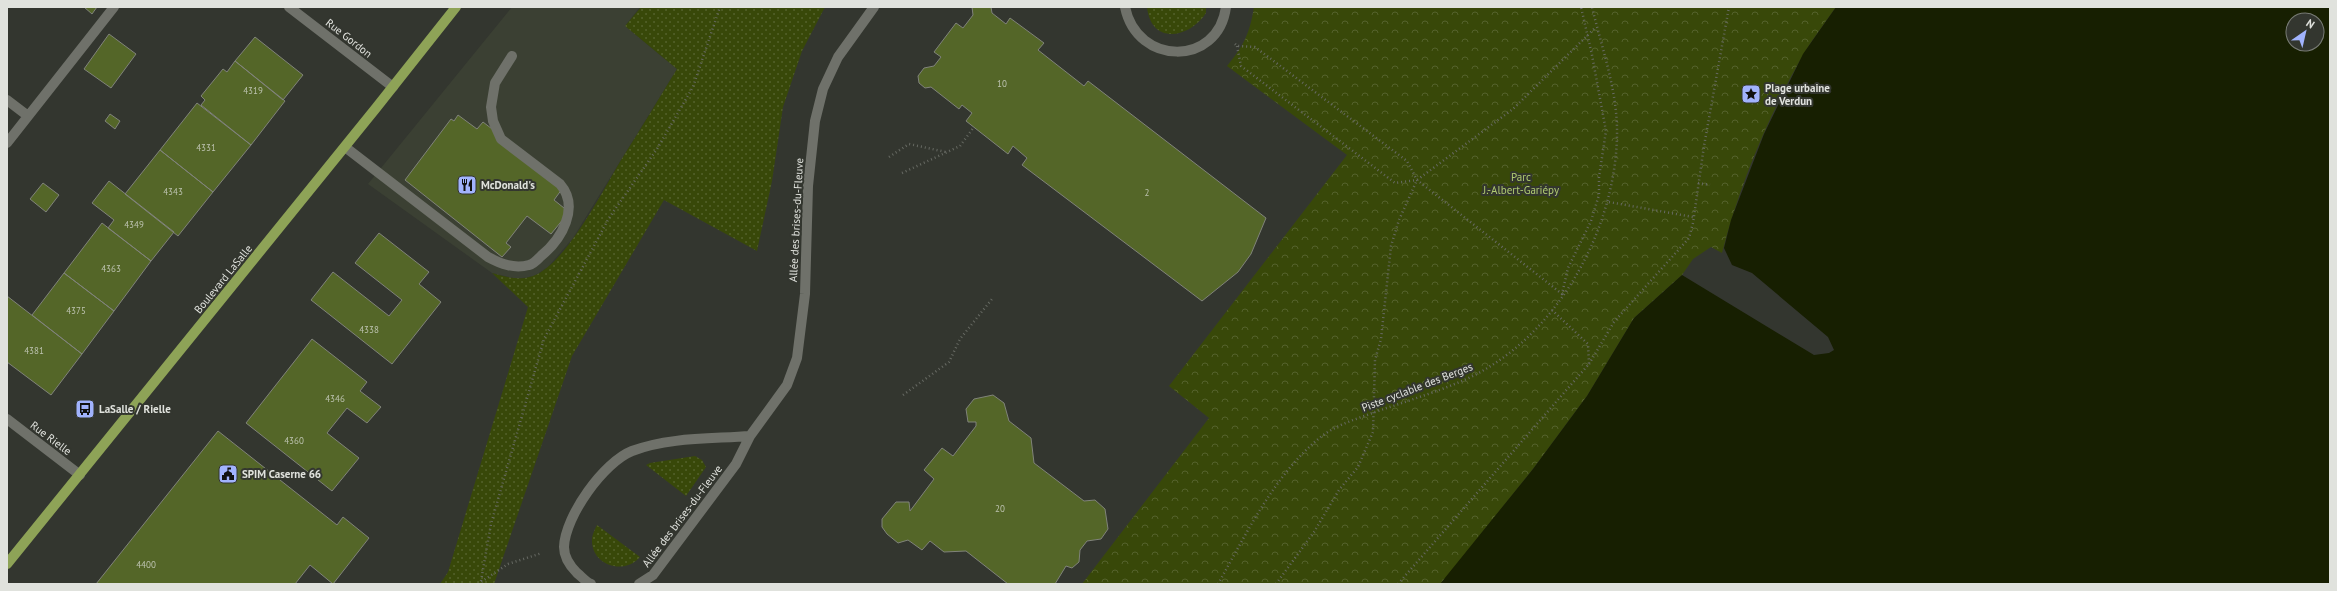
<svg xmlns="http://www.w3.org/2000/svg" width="2337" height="591" viewBox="0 0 2337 591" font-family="'PT Sans',sans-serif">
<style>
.built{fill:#3b4033}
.grass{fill:url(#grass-dots)}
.forest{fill:url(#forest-crowns)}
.water{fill:#171f01;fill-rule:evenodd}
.building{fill:#546628;stroke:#80837a}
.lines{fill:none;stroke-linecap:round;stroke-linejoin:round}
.path{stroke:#676a63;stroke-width:2.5;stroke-dasharray:1 3;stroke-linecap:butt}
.minor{stroke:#6f716a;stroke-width:10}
.major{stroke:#8ea357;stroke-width:10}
.labels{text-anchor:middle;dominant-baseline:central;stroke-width:4;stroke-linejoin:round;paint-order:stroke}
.number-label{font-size:9px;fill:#bdc3b0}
.street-label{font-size:11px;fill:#e0e2dd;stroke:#33362f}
.poi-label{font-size:11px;font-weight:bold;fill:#e0e2dd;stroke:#33362f;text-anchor:start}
.park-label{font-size:11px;fill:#b0cb72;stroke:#33362f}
</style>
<defs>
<pattern id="grass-dots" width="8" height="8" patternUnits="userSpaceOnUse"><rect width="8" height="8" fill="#384809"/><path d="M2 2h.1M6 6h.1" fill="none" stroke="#54622c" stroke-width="1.8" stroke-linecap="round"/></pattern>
<pattern id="forest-crowns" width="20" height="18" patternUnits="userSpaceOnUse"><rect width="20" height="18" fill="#384809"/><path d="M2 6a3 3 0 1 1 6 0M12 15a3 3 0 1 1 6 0" fill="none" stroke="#54622c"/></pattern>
</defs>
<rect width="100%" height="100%" fill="#33362f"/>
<path class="built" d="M 512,7 L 640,7 L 625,26 L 677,69 L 573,238 L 548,267 L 534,276 L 517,279 L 492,273 L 368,184 Z"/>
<path class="grass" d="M 641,7 L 825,7 L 802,51 L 783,107 L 772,181 L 757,251 L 664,200 L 572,356 L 494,584 L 440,584 L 448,572 L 528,307 L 492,273 C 506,277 519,281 533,276 C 566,264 603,190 621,160 C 640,130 658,100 677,69 L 625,26 Z
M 1147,7 L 1206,7 L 1206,13 C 1189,39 1151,45 1147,7 Z
M 695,456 L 702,460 L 706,467 L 686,496 L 646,465 L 650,463 Z
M 597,525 L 640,557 C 624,576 591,565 592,540 C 592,535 595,529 597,525 Z"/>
<path class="forest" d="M 1254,7 L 1836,7 C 1825,23 1813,38 1803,55 C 1769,114 1739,186 1722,253 L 1711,247 L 1693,259 L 1682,275 L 1634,318 L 1587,396 L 1533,469 L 1441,584 L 1082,584 L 1209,418 L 1169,386 L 1347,155 L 1227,66 C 1244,46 1250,32 1254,7 Z"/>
<path class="water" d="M 1836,7 L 2330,7 L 2330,584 L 1440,584 L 1533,469 L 1587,396 L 1634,318 L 1682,275 L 1814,355 L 1829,353 L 1834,350 L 1828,337 L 1752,273 L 1732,265 L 1724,248 L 1731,220 L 1764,134 L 1803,54 ZM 2293,20 L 2317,20 L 2317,44 L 2293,44 Z"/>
<path class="building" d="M 84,7 L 97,7 L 92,14 Z
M 972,7 L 991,7 L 992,13 L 1006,24 L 1010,18 L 1044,43 L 1038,50 L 1084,86 L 1088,81 L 1266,218 L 1251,254 L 1238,272 L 1202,301 L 1022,165 L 1027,158 L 1013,146 L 1008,154 L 966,121 L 972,113 L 962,105 L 959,109 L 931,87 L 925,88 L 919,83 L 918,76 L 924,68 L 934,66 L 941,57 L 934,52 L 956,23 L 963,28 L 973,15 Z
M 109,34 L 136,54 L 111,88 L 84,69 Z
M 255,37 L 303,75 L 283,100 L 235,61 Z
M 235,61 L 285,101 L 251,145 L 201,105 L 205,100 L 201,96 L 223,69 L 227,72 Z
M 197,103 L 251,145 L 213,192 L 160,150 Z
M 110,114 L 120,121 L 115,129 L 105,121 Z
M 458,115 L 477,129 L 483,122 L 565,185 L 554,200 L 569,212 L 551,234 L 527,216 L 506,243 L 511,247 L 502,257 L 405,180 L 451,119 L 454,121 Z
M 160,150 L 213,192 L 178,236 L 125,194 Z
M 109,181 L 174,232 L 151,261 L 108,228 L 114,220 L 92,203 Z
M 43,183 L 59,195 L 46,212 L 30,199 Z
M 102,223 L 151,261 L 114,311 L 64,273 Z
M 379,233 L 429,272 L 419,284 L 441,302 L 392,364 L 311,300 L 333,272 L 389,316 L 402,300 L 355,263 Z
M 64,273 L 114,311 L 82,354 L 32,315 Z
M 7,296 L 82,354 L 51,395 L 7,362 Z
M 312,339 L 367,382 L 360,391 L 381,407 L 367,423 L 347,408 L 327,433 L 359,458 L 332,491 L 246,423 Z
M 993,395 L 1004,403 L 1009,421 L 1031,438 L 1034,463 L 1084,501 L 1095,500 L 1105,509 L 1108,529 L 1101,539 L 1087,541 L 1080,550 L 1079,562 L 1072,568 L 1066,566 L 1055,584 L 1008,584 L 966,551 L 944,552 L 930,541 L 922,550 L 908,540 L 898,543 L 887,534 L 882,527 L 882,519 L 896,502 L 909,502 L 910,511 L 934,479 L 924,470 L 942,448 L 953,456 L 976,426 L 976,422 L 968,422 L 966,409 L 974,399 Z
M 218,431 L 337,525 L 343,517 L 369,538 L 333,584 L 310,565 L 295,584 L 96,584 Z"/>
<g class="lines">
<path class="path" d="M 1235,44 L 1237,46 L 1255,47 L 1407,161 L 1417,180 L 1562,294 L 1568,268 L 1591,221 L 1599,195 L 1599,177 L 1606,131 L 1592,55 L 1581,7
M 1237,46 L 1241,66 L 1395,183 L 1417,180
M 889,157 L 909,144 L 946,152
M 902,173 L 960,146 L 974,127
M 1698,183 L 1710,185
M 1609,202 L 1693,217
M 1589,364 L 1614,322 L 1689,238 L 1693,223 L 1704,146 L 1729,7
M 903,395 L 949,362 L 960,339 L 992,299
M 481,581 L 491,524 L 544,339 L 609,218 L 657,149 L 693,87 L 720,7
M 478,584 L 508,564 L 542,553
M 1218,584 C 1247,533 1275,473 1322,436 C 1338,424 1357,419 1375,412 C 1404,402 1434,393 1462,381 C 1554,342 1615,233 1617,136 C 1618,92 1602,49 1592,7
M 1276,584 L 1314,532 L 1339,490 L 1358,467 L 1373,432 L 1375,360 L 1381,339 L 1391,246 L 1399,220 L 1417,180 L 1513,109 L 1596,27
M 1398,584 L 1589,364 L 1588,344 L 1552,310"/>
<path class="minor" d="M 289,7 L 393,87
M 1125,7 C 1137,66 1218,67 1226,7
M 7,100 L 28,116
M 7,143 L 114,7
M 345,147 L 488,257 C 501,264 514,269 529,265 C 534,264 538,259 541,256 C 562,239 580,207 560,184 L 501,139 L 493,121 L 491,107 L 495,83 L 512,56
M 7,419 L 80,475
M 591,584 C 586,582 582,577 577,573 C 570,566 564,558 564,547 C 565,516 604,462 632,451 C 669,437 712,439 750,436
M 639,584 L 653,575 L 736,464 L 750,436 L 787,385 L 797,358 L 805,294 L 808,186 L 815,121 L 823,89 L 838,57 L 874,7"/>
<path class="major" d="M 7,564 L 376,108 L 456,7"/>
</g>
<defs>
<g id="sight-square" transform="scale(1)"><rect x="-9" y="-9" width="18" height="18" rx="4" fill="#a1b3fd" stroke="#33362f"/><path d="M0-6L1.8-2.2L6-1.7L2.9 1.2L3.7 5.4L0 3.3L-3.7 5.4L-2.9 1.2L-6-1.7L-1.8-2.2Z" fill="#111"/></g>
<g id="restaurant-square" transform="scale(1)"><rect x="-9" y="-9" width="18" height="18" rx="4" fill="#a1b3fd" stroke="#33362f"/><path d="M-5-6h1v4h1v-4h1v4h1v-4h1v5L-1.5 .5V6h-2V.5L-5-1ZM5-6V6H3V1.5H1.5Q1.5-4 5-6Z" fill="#111"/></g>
<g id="bus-square" transform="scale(1)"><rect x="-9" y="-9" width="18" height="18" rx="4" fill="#a1b3fd" stroke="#33362f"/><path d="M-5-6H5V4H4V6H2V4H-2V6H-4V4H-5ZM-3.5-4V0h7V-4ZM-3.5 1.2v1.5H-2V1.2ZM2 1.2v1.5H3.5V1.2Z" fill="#111"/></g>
<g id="civic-square" transform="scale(1)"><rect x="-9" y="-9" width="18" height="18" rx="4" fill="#a1b3fd" stroke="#33362f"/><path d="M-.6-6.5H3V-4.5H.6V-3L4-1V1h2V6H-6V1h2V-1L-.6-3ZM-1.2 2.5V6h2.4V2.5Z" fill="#111"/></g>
</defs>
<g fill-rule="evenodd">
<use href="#sight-square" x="1751" y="94"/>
<use href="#restaurant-square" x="467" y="185"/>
<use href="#bus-square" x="85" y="409"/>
<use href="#civic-square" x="228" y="474"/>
</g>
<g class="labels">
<g class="number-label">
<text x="1002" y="83">10</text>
<text x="253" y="90">4319</text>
<text x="206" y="147">4331</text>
<text x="173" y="191">4343</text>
<text x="1147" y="192">2</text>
<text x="134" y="224">4349</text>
<text x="111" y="268">4363</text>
<text x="76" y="310">4375</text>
<text x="369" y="329">4338</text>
<text x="34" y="350">4381</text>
<text x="335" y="398">4346</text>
<text x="294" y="440">4360</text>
<text x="1000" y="508">20</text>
<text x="146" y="564">4400</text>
</g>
<g class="street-label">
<text transform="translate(349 38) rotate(38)">Rue Gordon</text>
<text transform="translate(796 220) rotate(-87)">Allée des brises-du-Fleuve</text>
<text transform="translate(223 279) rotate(-51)">Boulevard LaSalle</text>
<text transform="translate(1417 387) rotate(-21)">Piste cyclable des Berges</text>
<text transform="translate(51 438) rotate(37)">Rue Rielle</text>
<text transform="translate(682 516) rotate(-53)">Allée des brises-du-Fleuve</text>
</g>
<g class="poi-label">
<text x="1765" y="88">Plage urbaine<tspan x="1765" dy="13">de Verdun</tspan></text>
<text x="481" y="185">McDonald's</text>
<text x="99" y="409">LaSalle / Rielle</text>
<text x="242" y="474">SPIM Caserne 66</text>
</g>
<g class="park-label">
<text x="1521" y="177">Parc<tspan x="1521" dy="13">J.-Albert-Gariépy</tspan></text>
</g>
</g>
<rect width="2337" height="591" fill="none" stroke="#e0e2dd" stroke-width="16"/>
<g transform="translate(2305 32) rotate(34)"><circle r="19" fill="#33362f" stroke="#787b75"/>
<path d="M0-3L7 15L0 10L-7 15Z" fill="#a1b3fd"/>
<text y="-6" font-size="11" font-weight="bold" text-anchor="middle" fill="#e0e2dd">N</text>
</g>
</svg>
